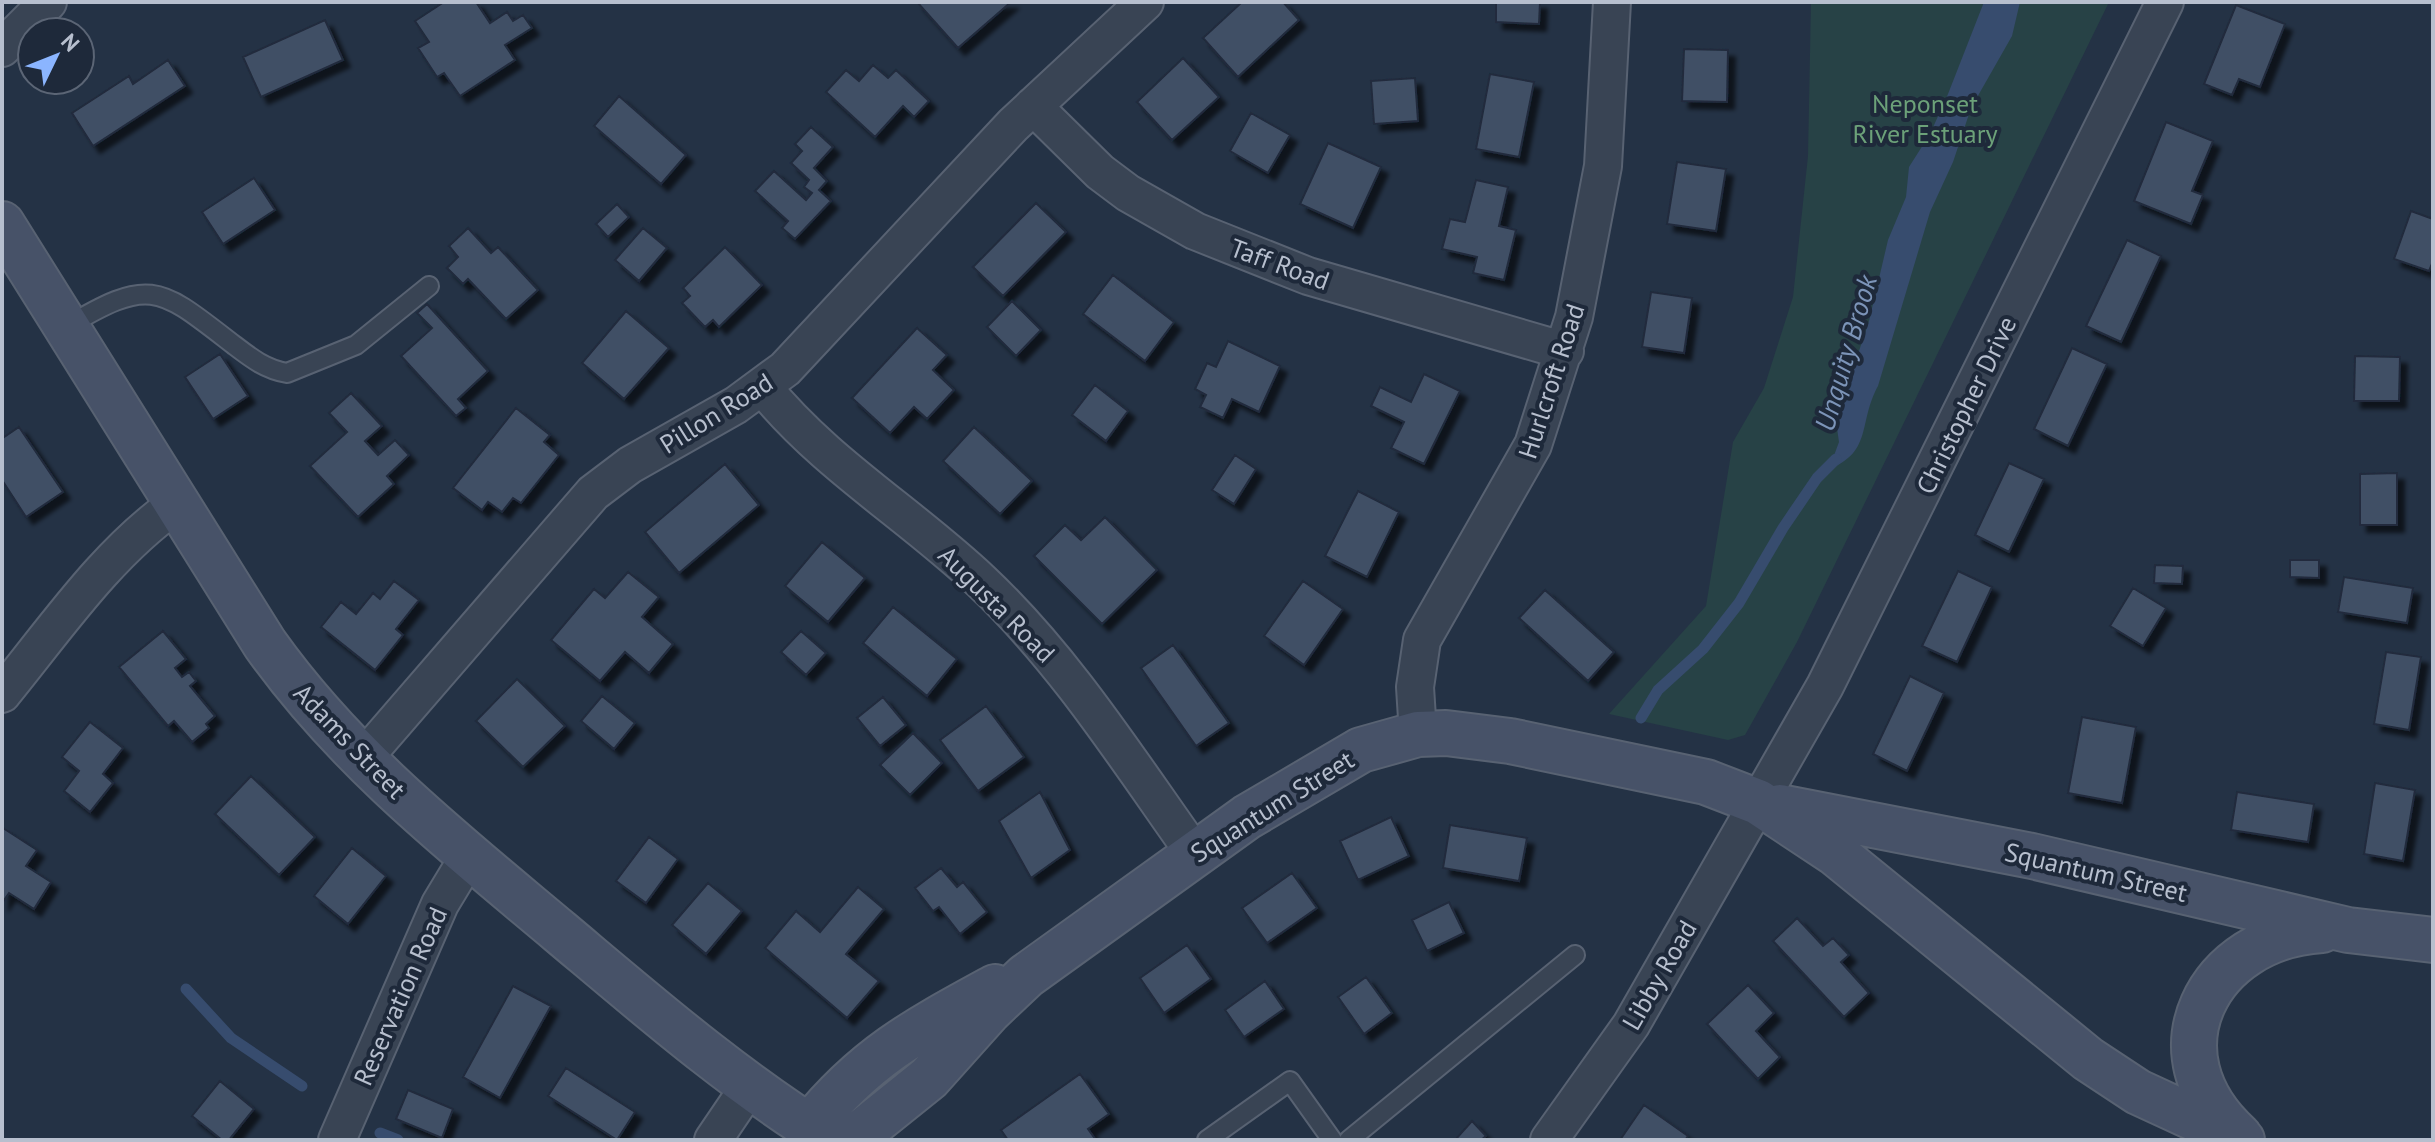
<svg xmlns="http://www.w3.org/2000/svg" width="2435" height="1142" viewBox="0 0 2435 1142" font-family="'PT Sans',sans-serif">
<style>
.green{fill:#274246}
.water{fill:#374c6e}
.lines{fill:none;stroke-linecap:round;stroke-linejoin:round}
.stream{stroke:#374c6e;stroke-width:11}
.building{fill:#414f65;stroke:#202b3c;stroke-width:2;filter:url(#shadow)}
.service-casing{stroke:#586272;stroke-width:22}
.minor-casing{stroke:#586272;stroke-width:40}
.secondary-casing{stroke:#586272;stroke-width:48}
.service{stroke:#394454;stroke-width:18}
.minor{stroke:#394454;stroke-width:36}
.secondary{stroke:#475268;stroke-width:44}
.labels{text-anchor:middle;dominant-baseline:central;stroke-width:8;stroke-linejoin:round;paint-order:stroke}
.park-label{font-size:26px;fill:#6ca179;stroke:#1e293a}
.street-label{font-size:26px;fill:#b7bfce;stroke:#1e293a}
.water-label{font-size:28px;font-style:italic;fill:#7c94b8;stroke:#1e293a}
</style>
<defs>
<filter id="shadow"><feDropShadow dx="7" dy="7" stdDeviation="2" flood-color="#0009"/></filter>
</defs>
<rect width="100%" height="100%" fill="#243245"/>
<path class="green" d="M 1811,2 L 2109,2 L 1797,642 L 1745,735 L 1728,740 L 1609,714 L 1706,606 L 1733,442 L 1764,388 L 1793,297 L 1808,156 Z"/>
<path class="water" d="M 1984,2 L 2020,2 L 2012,36 L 1971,108 L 1953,162 L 1930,212 L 1878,386 C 1858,422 1873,452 1829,469 L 1839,442 L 1834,407 L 1849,381 L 1869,321 L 1888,240 L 1906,197 L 1909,167 L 1930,134 L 1948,94 Z"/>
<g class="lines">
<path class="stream" d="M 1641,718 L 1658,690 L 1703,649 L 1739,603 L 1783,528 L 1817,478 L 1836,459
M 186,989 L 231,1038 L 302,1086
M 380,1133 L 398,1140"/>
</g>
<path class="building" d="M 444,2 L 476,2 L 490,23 L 507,12 L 513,21 L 523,15 L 532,28 L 505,45 L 515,60 L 460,96 L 444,73 L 437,77 L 418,48 L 429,42 L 415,21 Z
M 917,2 L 1011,2 L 958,48 Z
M 1242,2 L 1283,2 L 1299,20 L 1238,77 L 1203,38 Z
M 1496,2 L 1540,2 L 1539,24 L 1496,22 Z
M 2236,5 L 2285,24 L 2260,87 L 2239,79 L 2232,95 L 2204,84 Z
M 325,20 L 343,60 L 261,97 L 243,57 Z
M 1684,49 L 1728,50 L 1727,102 L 1682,101 Z
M 1183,58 L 1219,97 L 1172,140 L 1137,102 Z
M 168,60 L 185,86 L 93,146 L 72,113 L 129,76 L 133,84 Z
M 873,65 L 888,78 L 896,70 L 929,101 L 914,117 L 903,106 L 875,137 L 826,92 L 846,70 L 859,81 Z
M 1490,74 L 1534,82 L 1519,157 L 1476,149 Z
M 1415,78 L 1418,121 L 1374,124 L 1371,81 Z
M 619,96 L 686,155 L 661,184 L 594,126 Z
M 1251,113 L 1290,135 L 1268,173 L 1230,151 Z
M 2166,122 L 2213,141 L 2192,191 L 2203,195 L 2191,224 L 2134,201 Z
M 811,127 L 833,147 L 814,168 L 827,181 L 819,190 L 831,201 L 795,239 L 782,228 L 788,221 L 755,191 L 774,171 L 806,200 L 812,193 L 804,187 L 809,180 L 791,163 L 802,151 L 795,144 Z
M 1328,143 L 1381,167 L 1353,228 L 1300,204 Z
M 1677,162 L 1726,169 L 1716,231 L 1667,224 Z
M 254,178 L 275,210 L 223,244 L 202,212 Z
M 1476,180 L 1508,187 L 1499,226 L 1516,230 L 1504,280 L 1473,273 L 1477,257 L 1442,249 L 1450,219 L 1465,222 Z
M 1036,203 L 1066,232 L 1003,296 L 973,267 Z
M 617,204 L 629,217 L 608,237 L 596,224 Z
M 2411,211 L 2433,219 L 2433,261 L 2429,271 L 2394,259 Z
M 468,228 L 491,253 L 498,247 L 538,290 L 506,319 L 468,279 L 463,284 L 447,268 L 458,257 L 449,246 Z
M 643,228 L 667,248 L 639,281 L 615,260 Z
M 2127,240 L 2161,256 L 2121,342 L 2086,326 Z
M 725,247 L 762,285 L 719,327 L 713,320 L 705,327 L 682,303 L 690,296 L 683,288 Z
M 1113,275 L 1174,322 L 1145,361 L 1083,314 Z
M 1651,292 L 1692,298 L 1684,353 L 1642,347 Z
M 1012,301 L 1041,330 L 1016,356 L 987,327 Z
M 427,304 L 488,371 L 458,399 L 466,408 L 456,416 L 401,356 L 432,328 L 417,313 Z
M 626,311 L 669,348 L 624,399 L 582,363 Z
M 917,328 L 947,355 L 933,370 L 954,390 L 927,419 L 914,407 L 890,433 L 852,398 Z
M 1228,341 L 1280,366 L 1259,412 L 1232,399 L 1223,418 L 1200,407 L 1206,395 L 1195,389 L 1207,363 L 1216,367 Z
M 2072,348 L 2107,364 L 2068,446 L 2034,429 Z
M 220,354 L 248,396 L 213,419 L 185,377 Z
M 2355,356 L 2400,357 L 2399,401 L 2354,401 Z
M 1424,374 L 1460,391 L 1424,464 L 1391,448 L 1404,422 L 1371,406 L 1380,387 L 1411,402 Z
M 1095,385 L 1128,411 L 1106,441 L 1072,415 Z
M 351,393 L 382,426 L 365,441 L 378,455 L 395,440 L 409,455 L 387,476 L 394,484 L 358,517 L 310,466 L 347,432 L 329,413 Z
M 516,408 L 550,435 L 544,442 L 559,455 L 521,503 L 513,498 L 502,512 L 488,502 L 482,510 L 453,488 Z
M 19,427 L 63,492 L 26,517 L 2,480 L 2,434 L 4,437 Z
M 974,427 L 1032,481 L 1000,514 L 943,461 Z
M 1235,455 L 1256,469 L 1234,504 L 1212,490 Z
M 2009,463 L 2044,479 L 2009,552 L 1975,535 Z
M 725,464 L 759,505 L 679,573 L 645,532 Z
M 2397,473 L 2397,525 L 2360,525 L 2360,474 Z
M 1358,491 L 1399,512 L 1367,577 L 1325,556 Z
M 1105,517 L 1157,570 L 1102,624 L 1034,556 L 1065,525 L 1081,540 Z
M 822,542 L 865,578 L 828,622 L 785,586 Z
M 2290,560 L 2319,560 L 2319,578 L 2290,577 Z
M 2155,565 L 2183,566 L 2182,584 L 2154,583 Z
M 1958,571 L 1992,587 L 1957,662 L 1922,646 Z
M 628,572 L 659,597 L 642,617 L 673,644 L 649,673 L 625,652 L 600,681 L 551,640 L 594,589 L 605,598 Z
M 2344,577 L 2413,588 L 2407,623 L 2338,612 Z
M 394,581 L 419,600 L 396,629 L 403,635 L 375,670 L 321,627 L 341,602 L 356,614 L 373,593 L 380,599 Z
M 1303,581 L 1343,609 L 1304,665 L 1264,636 Z
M 2133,588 L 2166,608 L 2143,646 L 2110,626 Z
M 1545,590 L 1614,652 L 1588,681 L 1519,618 Z
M 893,607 L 957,659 L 927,696 L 863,643 Z
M 163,631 L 186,659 L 175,668 L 182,677 L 189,672 L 196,681 L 190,686 L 215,716 L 206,724 L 209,728 L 192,742 L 174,721 L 168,726 L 119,667 Z
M 801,631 L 826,653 L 806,675 L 781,652 Z
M 1173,645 L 1229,723 L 1196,746 L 1141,668 Z
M 2386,652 L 2421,657 L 2409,730 L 2374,724 Z
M 1910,676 L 1944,693 L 1907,771 L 1873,754 Z
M 517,679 L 565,726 L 523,767 L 476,721 Z
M 602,696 L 635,723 L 614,749 L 581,721 Z
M 883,697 L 906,725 L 880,746 L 857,718 Z
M 986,706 L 1024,757 L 978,791 L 940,740 Z
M 2082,717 L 2136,727 L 2122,803 L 2068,793 Z
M 90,722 L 123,748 L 103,774 L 113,783 L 90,812 L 64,791 L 79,771 L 62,757 Z
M 913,733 L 942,763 L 910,795 L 880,765 Z
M 251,776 L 315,837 L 279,875 L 215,814 Z
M 2375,783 L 2415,790 L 2403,861 L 2364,854 Z
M 1040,792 L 1070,850 L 1031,878 L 999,821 Z
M 2237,792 L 2314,804 L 2308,842 L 2231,830 Z
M 1391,817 L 1409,856 L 1358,880 L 1340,841 Z
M 1450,825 L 1527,838 L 1519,881 L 1443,868 Z
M 3,828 L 37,850 L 26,866 L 51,882 L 34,909 L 9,893 L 2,903 Z
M 649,837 L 678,859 L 646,903 L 616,881 Z
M 352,848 L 386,876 L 348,924 L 314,896 Z
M 941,868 L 957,887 L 963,882 L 987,912 L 960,934 L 939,907 L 933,911 L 915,888 Z
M 1292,873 L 1317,908 L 1267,943 L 1242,908 Z
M 708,883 L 742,911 L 706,954 L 672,925 Z
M 858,887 L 884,909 L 846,954 L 879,981 L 847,1018 L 765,948 L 796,911 L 820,932 Z
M 1449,902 L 1464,933 L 1427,951 L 1412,920 Z
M 1797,918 L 1823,946 L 1833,938 L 1849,955 L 1841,962 L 1869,993 L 1844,1017 L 1773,941 Z
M 1187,945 L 1211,979 L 1164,1013 L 1140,978 Z
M 1366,977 L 1392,1013 L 1364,1034 L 1338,997 Z
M 1265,981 L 1284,1009 L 1244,1037 L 1225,1010 Z
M 1748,985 L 1774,1013 L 1756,1031 L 1780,1057 L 1758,1079 L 1707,1024 Z
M 513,986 L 551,1006 L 500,1098 L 463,1077 Z
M 566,1068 L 635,1112 L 617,1140 L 548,1096 Z
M 1080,1074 L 1109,1114 L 1088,1129 L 1096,1140 L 1008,1140 L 1001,1130 Z
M 220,1081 L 254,1109 L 229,1140 L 222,1140 L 192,1116 Z
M 408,1090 L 453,1109 L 442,1138 L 396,1119 Z
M 1644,1105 L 1688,1136 L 1685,1140 L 1620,1140 Z
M 1472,1121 L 1486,1136 L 1481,1140 L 1455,1140 Z"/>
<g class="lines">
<g class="service-casing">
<path id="service" d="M 66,327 C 151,276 159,287 234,345 C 251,358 265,369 287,373 L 356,345 L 429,286
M 1207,1140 L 1290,1081 L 1332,1140
M 1349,1140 L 1575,955"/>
</g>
<g class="minor-casing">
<path id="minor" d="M 2,48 L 48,2
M 1033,106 L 1100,172 L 1128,193 L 1195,231 L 1308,276 L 1565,351
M 763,387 C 824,463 910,514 981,581 C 1065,660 1128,760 1195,854
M 2,694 C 56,628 105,555 175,505
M 1418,734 L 1415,687 L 1422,640 L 1533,445 L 1574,317 L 1603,166 L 1612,2
M 362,760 L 593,493 L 630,465 L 736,405 L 785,369 L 1013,125 L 1145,2
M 337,1140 L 440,904 L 469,856
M 713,1140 L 749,1087
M 1549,1140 L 1631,1025 L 1825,686 L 2165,2"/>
</g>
<g class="secondary-casing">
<path id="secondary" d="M 2,224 L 265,644 C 346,758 454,843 560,932 C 647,1005 733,1080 830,1140
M 1780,807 L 2032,856 L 2348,930 L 2433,940
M 809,1127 C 865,1057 918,1029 995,987
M 2239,1136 C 2147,1053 2207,937 2322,930
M 852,1140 L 929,1078 L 989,1011 L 1026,976 L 1247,817 L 1361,750 L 1418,734 L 1446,733 L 1510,741 L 1706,782 L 1758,802 L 1835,853 L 2088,1059 L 2138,1092 L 2242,1140"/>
</g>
<use href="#service" class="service"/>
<use href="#minor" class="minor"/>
<use href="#secondary" class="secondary"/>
</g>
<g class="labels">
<g class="park-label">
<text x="1925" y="103">Neponset<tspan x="1925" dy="30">River Estuary</tspan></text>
</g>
<g class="street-label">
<text transform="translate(1280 264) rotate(20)">Taff Road</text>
<text transform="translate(1551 381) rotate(-72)">Hurlcroft Road</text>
<text transform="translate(1966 405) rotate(-64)">Christopher Drive</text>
<text transform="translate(716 413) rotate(-32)">Pillon Road</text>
<text transform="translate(997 604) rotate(45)">Augusta Road</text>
<text transform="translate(350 741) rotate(46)">Adams Street</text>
<text transform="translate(1272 806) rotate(-32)">Squantum Street</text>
<text transform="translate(2096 872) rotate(13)">Squantum Street</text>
<text transform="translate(1659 975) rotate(-60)">Libby Road</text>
<text transform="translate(400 996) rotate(-66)">Reservation Road</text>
</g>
<g class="water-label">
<text transform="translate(1845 353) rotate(-74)">Unquity Brook</text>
</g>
</g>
<rect width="2435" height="1142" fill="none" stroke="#b7bfce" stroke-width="8"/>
<g transform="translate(56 56) rotate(47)"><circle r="38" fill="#1e293a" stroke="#5b6575" stroke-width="2"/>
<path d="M0-6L14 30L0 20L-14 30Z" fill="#8bb5ff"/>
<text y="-12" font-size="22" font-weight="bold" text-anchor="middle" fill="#b7bfce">N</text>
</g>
</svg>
